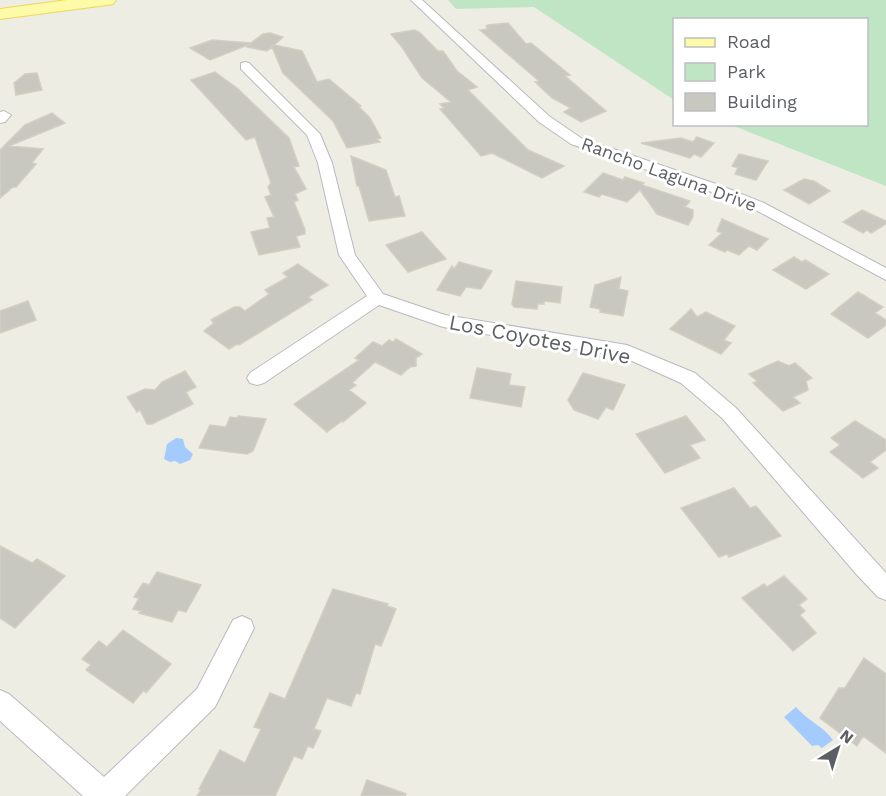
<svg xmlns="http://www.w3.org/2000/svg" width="886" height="796" viewBox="0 0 886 796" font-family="'Work Sans',sans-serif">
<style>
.green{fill:#c0e5c4}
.water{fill:#a3cbfd}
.building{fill:#c8c7c0;stroke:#d2cfc2;stroke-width:1.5}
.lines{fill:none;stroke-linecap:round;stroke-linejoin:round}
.street-casing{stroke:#b8babf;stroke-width:2}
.primary-casing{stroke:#eed75b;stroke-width:2}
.street{fill:#fff;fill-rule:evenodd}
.primary{fill:#fdfaa8;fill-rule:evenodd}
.labels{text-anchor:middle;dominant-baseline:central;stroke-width:6;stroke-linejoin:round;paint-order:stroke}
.far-street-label{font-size:18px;fill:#5b5e64;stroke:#fff}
.street-label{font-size:21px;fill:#5b5e64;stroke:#fff}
</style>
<rect width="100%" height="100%" fill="#eeede3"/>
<path class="green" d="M 448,0 L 886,0 L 886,186 L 731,125 L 866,124 L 866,20 L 674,20 L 674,100 L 534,7 L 456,9 Z"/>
<path class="water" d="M 176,438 L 183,439 L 185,447 L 193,454 L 190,460 L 180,464 L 175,461 L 170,462 L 164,459 L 167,444 Z
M 796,707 C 807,720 823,726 833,740 L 822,748 L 818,745 L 812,746 L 784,717 Z"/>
<path class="building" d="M 508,23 L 526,44 L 531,43 L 570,75 L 565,76 L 606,111 L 581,122 L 564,112 L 571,108 L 552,98 L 535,82 L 539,81 L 480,30 L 488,29 L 486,26 L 488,25 Z
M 414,30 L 419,32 L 438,51 L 443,51 L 457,71 L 477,87 L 468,90 L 528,150 L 564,166 L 542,178 L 492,153 L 481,156 L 440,109 L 444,108 L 440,104 L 451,102 L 422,78 L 402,47 L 391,34 Z
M 270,33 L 283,37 L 274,45 L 302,51 L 317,82 L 329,79 L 361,106 L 359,107 L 370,118 L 381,138 L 377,139 L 380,142 L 347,148 L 333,121 L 283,73 L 272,47 L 267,51 L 247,47 L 250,44 L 210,60 L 190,48 L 212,40 L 251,43 L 263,34 Z
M 215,72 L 237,88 L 289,138 L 299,166 L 294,167 L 306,189 L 295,194 L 298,200 L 294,202 L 305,230 L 305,234 L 296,236 L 300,247 L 259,255 L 251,232 L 270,228 L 267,218 L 274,217 L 265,197 L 271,195 L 268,187 L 271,183 L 255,137 L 246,140 L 191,80 Z
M 37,73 L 42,90 L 16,95 L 14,83 L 25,74 Z
M 52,113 L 65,123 L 9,146 L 43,149 L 32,163 L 36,164 L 16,187 L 13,187 L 0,198 L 0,150 L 25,125 Z
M 697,137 L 714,143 L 701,157 L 694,154 L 690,158 L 641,143 L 681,138 L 693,142 Z
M 739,154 L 768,161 L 756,180 L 735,174 L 738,168 L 732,166 Z
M 351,156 L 386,170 L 395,197 L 399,196 L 405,216 L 369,221 L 359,186 L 357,186 Z
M 603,173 L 623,180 L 625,177 L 644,183 L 642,185 L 690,201 L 685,207 L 693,210 L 693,217 L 688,225 L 657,214 L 640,190 L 627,202 L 602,194 L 599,197 L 584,192 Z
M 804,179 L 814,181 L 830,191 L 809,204 L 784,190 Z
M 862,210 L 886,221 L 886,224 L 871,233 L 867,230 L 863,233 L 843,222 Z
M 722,219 L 747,230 L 768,239 L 757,250 L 749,246 L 739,255 L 727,250 L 725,252 L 709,245 L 722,233 L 717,231 Z
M 422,232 L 446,259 L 408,272 L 386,245 Z
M 794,257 L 802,262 L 805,260 L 829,274 L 806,289 L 773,270 Z
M 459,262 L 492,271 L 481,289 L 466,287 L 460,296 L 437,290 L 452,266 L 454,269 Z
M 298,264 L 328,285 L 308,297 L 312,300 L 239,345 L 237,344 L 229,349 L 204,331 L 214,323 L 211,320 L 234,307 L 240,307 L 245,311 L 269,294 L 265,290 L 288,277 L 283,273 Z
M 621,277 L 619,289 L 628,291 L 623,316 L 600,312 L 600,309 L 590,307 L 595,285 Z
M 516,281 L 562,287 L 560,303 L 544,301 L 544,304 L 538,304 L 537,309 L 514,307 L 512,304 Z
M 858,292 L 883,307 L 875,313 L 886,320 L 886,325 L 868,338 L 831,314 Z
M 28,301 L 36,320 L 0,333 L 0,311 Z
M 691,309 L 697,317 L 706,312 L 735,326 L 724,340 L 731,343 L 721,354 L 670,329 Z
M 396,339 L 422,354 L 416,358 L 416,366 L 410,367 L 401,375 L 375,362 L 352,383 L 356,385 L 349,390 L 366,403 L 343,422 L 342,421 L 327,432 L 294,404 L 359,360 L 355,358 L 373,342 L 382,346 L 389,340 L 393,342 Z
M 778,361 L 789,366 L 795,363 L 812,378 L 806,381 L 808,390 L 793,397 L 800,403 L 783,411 L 753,383 L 757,381 L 749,374 Z
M 477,368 L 511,374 L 509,385 L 525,387 L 521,407 L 470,398 Z
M 185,371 L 196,387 L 186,392 L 193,404 L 152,424 L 147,424 L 140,410 L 137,412 L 127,397 L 145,389 L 155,390 L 162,382 Z
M 583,373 L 625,385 L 613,410 L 606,407 L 598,419 L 574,410 L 568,400 Z
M 238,416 L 266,419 L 253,451 L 247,454 L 199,448 L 210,425 L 226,427 L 230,417 L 237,418 Z
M 686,416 L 705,440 L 690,445 L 700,458 L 665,473 L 636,434 Z
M 855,421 L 886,440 L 886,450 L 870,462 L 878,468 L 863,478 L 830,452 L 840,445 L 831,438 Z
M 734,488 L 750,508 L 756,506 L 781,536 L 729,557 L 727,554 L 719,557 L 681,508 Z
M 0,546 L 32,563 L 37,559 L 65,576 L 15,628 L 0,618 Z
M 157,572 L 201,585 L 186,612 L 178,610 L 172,622 L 139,613 L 141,611 L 133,609 L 139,598 L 134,597 L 143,583 L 149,585 Z
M 784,576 L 807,599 L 799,605 L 805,611 L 800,615 L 816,633 L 793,651 L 742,598 L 764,584 L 767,587 Z
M 333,589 L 388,604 L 387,606 L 396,609 L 381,646 L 375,644 L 360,694 L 356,693 L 351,706 L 327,698 L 314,729 L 321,731 L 313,748 L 308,746 L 302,759 L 294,756 L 275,796 L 197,796 L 201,790 L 199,789 L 220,750 L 245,763 L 261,729 L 254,727 L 270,693 L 285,699 Z
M 123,630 L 171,664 L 146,693 L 144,690 L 133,703 L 86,670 L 91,665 L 82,659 L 99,641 L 107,647 Z
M 864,658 L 886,674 L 886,753 L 863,736 L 857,746 L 820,718 L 839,688 L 845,688 Z
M 367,780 L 406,794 L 405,796 L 361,796 Z"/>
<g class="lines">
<g class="street-casing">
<path id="street" d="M 411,0 L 422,0 L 549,116 L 581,138 L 719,185 L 764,203 L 886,268 L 886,280 L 754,209 L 709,191 L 571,144 L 539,122 Z
M 245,62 L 249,63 L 320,134 L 332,163 L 355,255 L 383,294 L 445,315 L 627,345 L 695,373 L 736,408 L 886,573 L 886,600 L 878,597 L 858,576 L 722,418 L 681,383 L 623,357 L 443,327 L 379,305 L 264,383 L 257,385 L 250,383 L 247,378 L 250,373 L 367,296 L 339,255 L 318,163 L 307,135 L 241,69 L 241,63 Z
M 4,111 L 11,115 L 5,122 L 0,123 L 0,112 Z
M 242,616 L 251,620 L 254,628 L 215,707 L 125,796 L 83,796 L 0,721 L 0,690 L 9,694 L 104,777 L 197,689 L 233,620 Z"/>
</g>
<g class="primary-casing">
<path id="primary" d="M 67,0 L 116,0 L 113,4 L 107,5 L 0,19 L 0,9 Z"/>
</g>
<use href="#street" class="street"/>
<use href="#primary" class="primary"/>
</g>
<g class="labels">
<g class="far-street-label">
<text transform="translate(669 174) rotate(20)">Rancho Laguna Drive</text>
</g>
<g class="street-label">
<text transform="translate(540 339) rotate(11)">Los Coyotes Drive</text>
</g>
</g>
<rect x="673" y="18" width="195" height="108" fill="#ffffff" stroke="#bdbfc1" stroke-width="1.5"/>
<rect x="685" y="38" width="30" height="9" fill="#fdfaa8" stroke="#bdbfc1" stroke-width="1.5"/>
<text x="727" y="48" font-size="18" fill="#5b5e64">Road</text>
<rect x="685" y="63" width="30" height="18" fill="#c0e5c4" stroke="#bdbfc1" stroke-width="1.5"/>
<text x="727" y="78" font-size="18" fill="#5b5e64">Park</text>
<rect x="685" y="93" width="30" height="18" fill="#c8c7c0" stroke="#bdbfc1" stroke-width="1.5"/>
<text x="727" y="108" font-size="18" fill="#5b5e64">Building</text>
<g transform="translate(838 748) rotate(38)" stroke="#ffffff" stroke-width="4.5" paint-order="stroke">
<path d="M0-4.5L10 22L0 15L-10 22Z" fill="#5b5e64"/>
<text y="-9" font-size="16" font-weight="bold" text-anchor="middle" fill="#5b5e64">N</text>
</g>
</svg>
